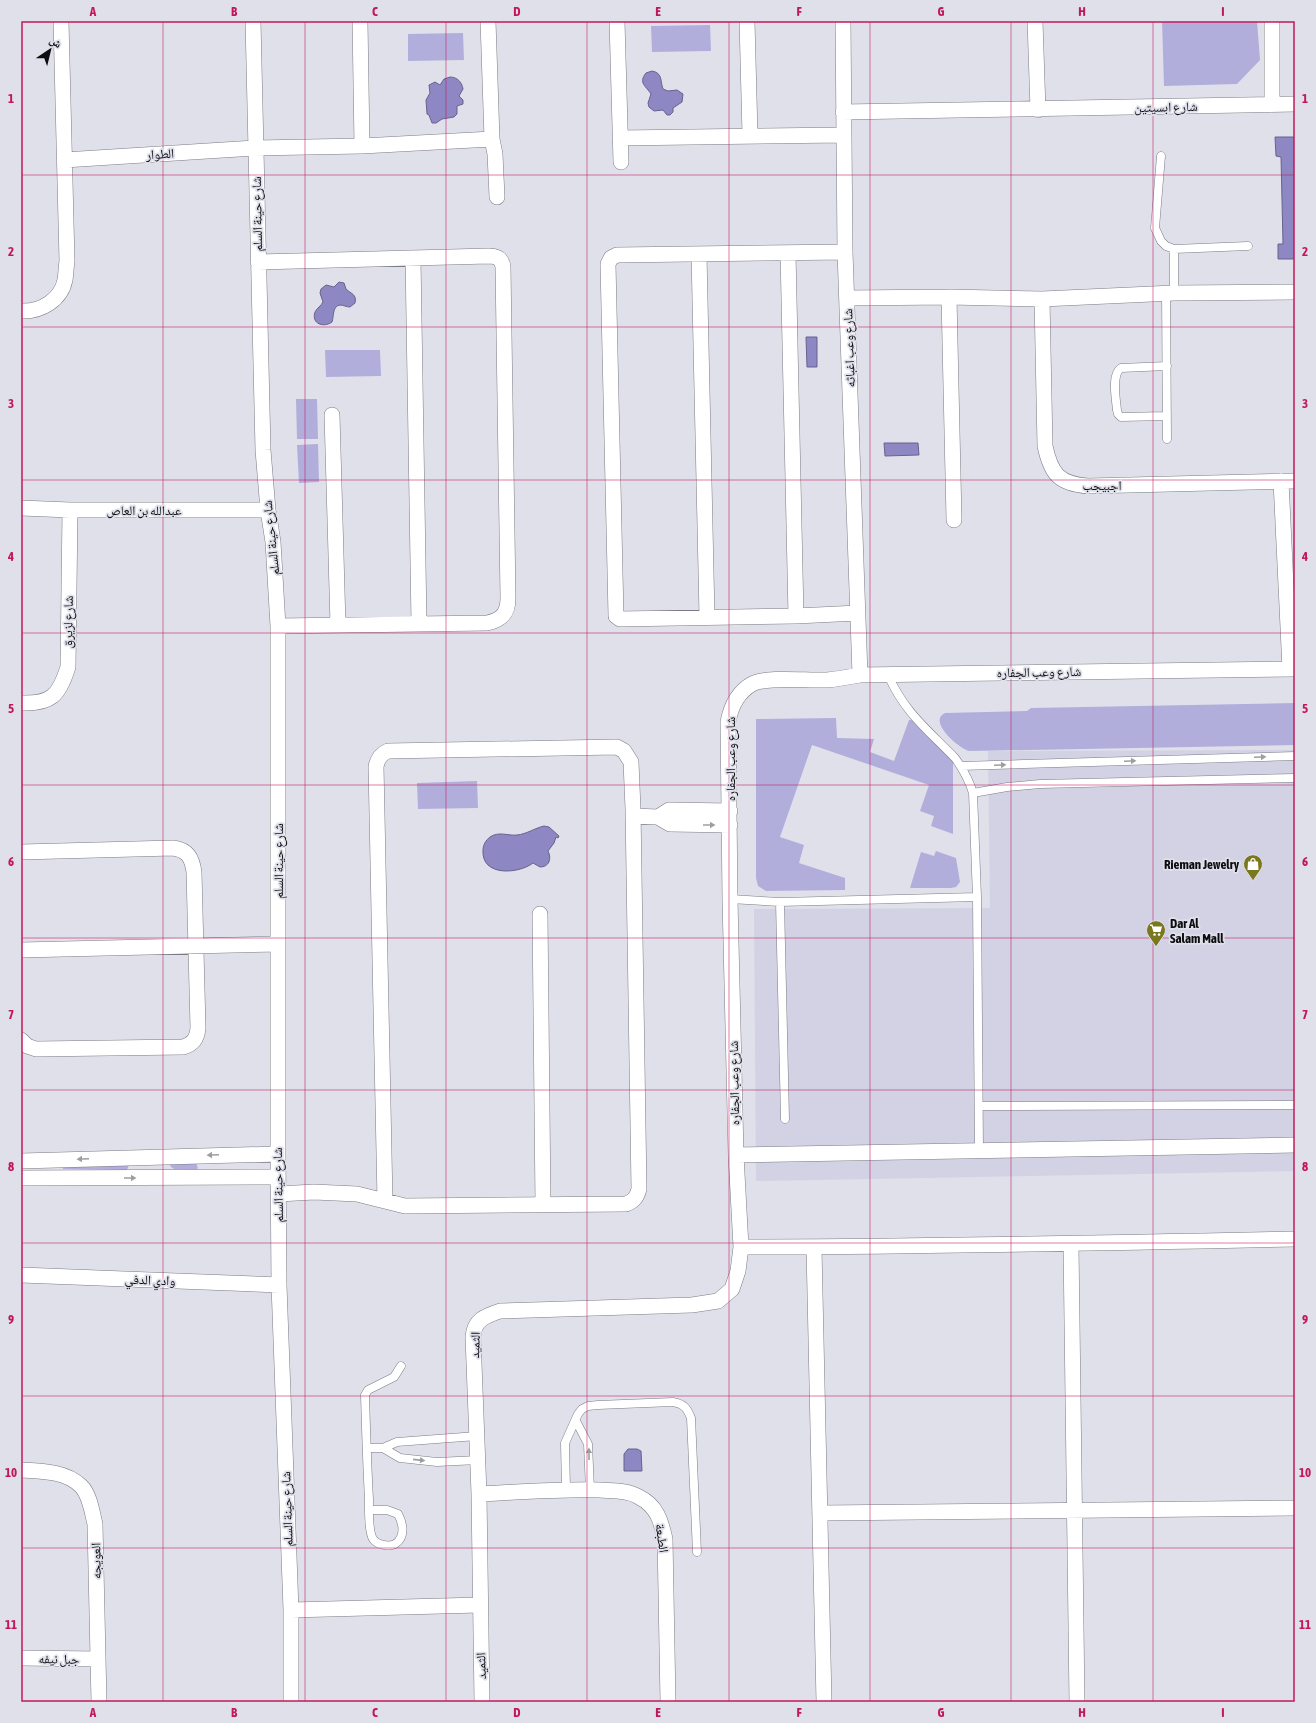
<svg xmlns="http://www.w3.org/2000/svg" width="1316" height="1723" viewBox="0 0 1316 1723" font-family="'Asap Condensed','Noto Naskh Arabic',sans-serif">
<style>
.built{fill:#d3d2e4}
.green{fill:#b1aedc}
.water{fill:#8d87c3;stroke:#67628e}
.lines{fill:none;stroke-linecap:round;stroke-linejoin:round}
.service-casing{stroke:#7b7b85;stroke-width:9}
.minor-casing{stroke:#7b7b85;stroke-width:16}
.service{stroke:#fff;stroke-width:8}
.minor{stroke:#fff;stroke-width:15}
.oneway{fill:#9e9ea0}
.grid{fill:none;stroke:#c2185b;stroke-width:1;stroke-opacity:0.55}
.labels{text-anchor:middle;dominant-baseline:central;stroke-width:3.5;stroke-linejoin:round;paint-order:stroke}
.street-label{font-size:13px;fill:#0d0d11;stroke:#e0e0eb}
.poi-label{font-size:13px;font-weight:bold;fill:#0d0d11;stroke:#e0e0eb;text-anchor:end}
.neatline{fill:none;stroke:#c2185b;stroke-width:1.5}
.grid-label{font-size:13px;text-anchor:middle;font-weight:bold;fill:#c2185b}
</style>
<rect width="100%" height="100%" fill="#e0e0eb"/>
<path class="built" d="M 1295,750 L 1295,1171 L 756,1181 L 754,909 L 990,908 L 988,751 Z"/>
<path class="green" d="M 1162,21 L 1257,21 L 1260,60 L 1237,84 L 1164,86 Z
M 710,25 L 711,51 L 652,52 L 651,26 Z
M 463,33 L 464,60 L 408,61 L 408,34 Z
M 325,350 L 380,350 L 381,376 L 326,377 Z
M 296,399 L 317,399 L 318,439 L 297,439 Z
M 318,444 L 319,482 L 299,483 L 297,445 Z
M 1295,703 L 1295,745 L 969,751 C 959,749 927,721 945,713 L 1027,711 L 1031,708 Z
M 836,718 L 837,738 L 874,739 L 870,752 L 894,761 L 909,720 L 915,720 L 950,754 L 953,763 L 953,834 L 931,826 L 934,816 L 920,811 L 929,785 L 812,745 L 780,837 L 804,845 L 799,863 L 845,878 L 845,890 L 766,891 L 758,886 L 756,878 L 756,719 Z
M 477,781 L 478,808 L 418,809 L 417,783 Z
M 936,851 L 956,858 L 960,882 L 956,887 L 951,888 L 910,888 L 921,852 L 934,856 Z
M 196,1163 L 198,1168 L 196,1170 L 174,1169 L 170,1166 L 171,1164 Z
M 129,1165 L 127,1170 L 63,1169 L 63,1166 Z"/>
<path class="water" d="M 652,71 C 663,73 660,81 663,89 L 668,91 L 677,90 L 683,94 L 682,102 L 673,108 L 673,112 L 670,115 L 667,115 L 663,110 L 654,111 L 649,107 L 648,103 L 651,94 C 646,86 638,83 646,73 Z
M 450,77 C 457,77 462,82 463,89 L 459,96 L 463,100 L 463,104 L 457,106 L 457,114 L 454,117 L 442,119 L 436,123 L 432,123 L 429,115 L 427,114 L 426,100 L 430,93 L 429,85 L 435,82 L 440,85 L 444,79 Z
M 1275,137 L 1295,137 L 1295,259 L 1278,259 L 1278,244 L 1283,244 L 1281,157 L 1276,156 Z
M 339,282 L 344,283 L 346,289 C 351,294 357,294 355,303 L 350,307 C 347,307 343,305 340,305 C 332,306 334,317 332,322 C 324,328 311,324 315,312 C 317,308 321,306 323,302 L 320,293 L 321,289 L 326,285 L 334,287 Z
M 806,337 L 817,337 L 817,367 L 807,367 Z
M 884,443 L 918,443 L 919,455 L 885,456 Z
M 544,826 L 549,827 L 559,836 L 558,838 L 556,837 L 554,843 L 548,851 C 552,859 549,867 540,867 L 533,863 C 519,874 481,877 483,850 C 483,845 486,840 490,837 C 499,831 508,836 517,835 C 527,834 535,828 544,826 Z
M 628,1449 L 637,1449 L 641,1451 L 642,1471 L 624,1471 L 624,1454 Z"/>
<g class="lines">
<g class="service-casing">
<path id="service" d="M 1161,156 L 1155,228 L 1161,241 L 1166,246 L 1174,249
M 1166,293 L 1167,439
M 1174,293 L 1174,249 L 1248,246
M 1167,366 L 1121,368 C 1111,374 1116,399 1117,410 L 1118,414 L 1121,417 L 1167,416
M 888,675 C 905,713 927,729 955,758 C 963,769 969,780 973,793 L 977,897 L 979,1151
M 961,766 L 1295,756
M 973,793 L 1007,787 L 1040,784 L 1295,778
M 730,899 L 780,902 L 977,897
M 780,902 L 785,1119
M 979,1106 L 1295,1105
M 576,1421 L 588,1444 L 590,1490
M 367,1448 L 383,1448 L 397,1442 L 477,1436
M 383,1448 L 400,1458 L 437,1462 L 478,1460
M 566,1490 L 565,1443 L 578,1414 L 582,1409 L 588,1406 L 598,1405 L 673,1402 C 684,1404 687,1408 691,1418 L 697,1552
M 369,1510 L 387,1510 L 398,1514 C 403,1523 406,1537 395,1544 C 389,1547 377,1545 373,1539 C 368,1531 369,1509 369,1499 C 367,1464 366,1430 365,1395 L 368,1390 L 394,1377 L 401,1366"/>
</g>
<g class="minor-casing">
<path id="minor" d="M 253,21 L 263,450 L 268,510 L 273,542 L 278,626 L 278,1154 L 279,1285 L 291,1610 L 291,1702
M 360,21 L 362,146
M 488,21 L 492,139 L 495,154 L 497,197
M 617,21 L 621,162
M 747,21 L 750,135
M 843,21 L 845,252 L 860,675
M 1035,21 L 1038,110
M 1272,21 L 1272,105
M 843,112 L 1295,104
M 620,138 L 844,135
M 64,160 L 255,148 L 362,146 L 492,139
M 845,252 L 617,255 L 611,258 L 608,264 L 616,616 L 620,619 L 796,616 L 858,613
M 788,253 L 796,616
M 699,254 L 707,617
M 413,258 L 419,624
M 258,262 L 489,256 C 497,256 502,259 503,267 L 508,598 C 508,613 502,620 487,623 L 278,626
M 949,297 L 954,520
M 847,298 L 949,297 L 1042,299 L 1174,293 L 1295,292
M 1042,299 L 1045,446 C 1051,474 1059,484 1088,486 L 1295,481
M 21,311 C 41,312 61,300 65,280 C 66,274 66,267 67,261 L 61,21
M 332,415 L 338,625
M 1281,481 L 1290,669
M 21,508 L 70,510 L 268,510
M 21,703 C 51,704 59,696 68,667 L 70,510
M 633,816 L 658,817 L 669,810 L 730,811
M 658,817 L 670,824 L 730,825
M 21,852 L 173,848 C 188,850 192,858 194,872 L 198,1028 C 197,1039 193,1044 183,1047 L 36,1049 L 27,1046 L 21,1040
M 540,914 L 543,1205
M 21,950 L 278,944
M 736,1155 L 1295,1145
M 21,1161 L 278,1154
M 21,1178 L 278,1177
M 279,1194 L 314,1192 L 357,1194 L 405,1206 L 626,1204 C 634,1201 637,1197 639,1189 L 633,809 L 631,762 L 624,751 L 617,747 L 388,751 C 381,754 378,758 376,766 L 385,1201
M 1071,1245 L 1077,1702
M 741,1247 C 925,1247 1110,1243 1295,1239
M 814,1248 L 824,1702
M 21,1275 L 279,1285
M 21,1470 C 41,1471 66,1471 81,1486 C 90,1495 92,1512 95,1524 L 99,1702
M 479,1494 C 519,1492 560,1489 600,1490 C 613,1491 628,1490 639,1497 C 657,1506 661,1521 665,1539 L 668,1702
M 821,1513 L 1295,1508
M 291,1610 L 479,1605
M 21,1658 L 97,1659
M 482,1702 L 479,1494 L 473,1337 C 474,1320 485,1316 500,1311 L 692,1305 L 718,1301 L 732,1289 L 738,1271 L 741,1247 L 736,1155 L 730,899 L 728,722 C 731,706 738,692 752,684 C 767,676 809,681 827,680 C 838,679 849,677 860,675 L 1295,669"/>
</g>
<use href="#service" class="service"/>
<use href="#minor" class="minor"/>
</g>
<defs><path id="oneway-solid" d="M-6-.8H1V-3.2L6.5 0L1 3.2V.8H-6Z"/></defs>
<g class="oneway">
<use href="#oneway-solid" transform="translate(1260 757) rotate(-2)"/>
<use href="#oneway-solid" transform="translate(1130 761) rotate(-2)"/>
<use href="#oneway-solid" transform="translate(1000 765) rotate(-2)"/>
<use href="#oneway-solid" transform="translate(709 825)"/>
<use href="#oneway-solid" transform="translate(213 1155) rotate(178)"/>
<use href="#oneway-solid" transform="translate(83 1159) rotate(178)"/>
<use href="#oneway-solid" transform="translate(130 1178)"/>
<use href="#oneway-solid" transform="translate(589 1454) rotate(-91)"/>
<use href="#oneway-solid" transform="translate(419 1460) rotate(6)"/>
</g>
<path class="grid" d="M 163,21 L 163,1702M 305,21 L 305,1702M 446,21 L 446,1702M 587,21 L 587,1702M 729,21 L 729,1702M 870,21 L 870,1702M 1011,21 L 1011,1702M 1153,21 L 1153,1702M 21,175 L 1295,175M 21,327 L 1295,327M 21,480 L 1295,480M 21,633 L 1295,633M 21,785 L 1295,785M 21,938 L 1295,938M 21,1090 L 1295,1090M 21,1243 L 1295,1243M 21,1396 L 1295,1396M 21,1548 L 1295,1548"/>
<defs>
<g id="shop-pin" transform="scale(1)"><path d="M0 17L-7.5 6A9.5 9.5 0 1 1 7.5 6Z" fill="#7a781e" stroke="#e0e0eb"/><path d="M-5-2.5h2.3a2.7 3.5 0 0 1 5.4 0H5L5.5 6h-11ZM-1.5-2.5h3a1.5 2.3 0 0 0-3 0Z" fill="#fff"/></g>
<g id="supermarket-pin" transform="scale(1)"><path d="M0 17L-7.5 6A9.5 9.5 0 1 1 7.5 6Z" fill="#7a781e" stroke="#e0e0eb"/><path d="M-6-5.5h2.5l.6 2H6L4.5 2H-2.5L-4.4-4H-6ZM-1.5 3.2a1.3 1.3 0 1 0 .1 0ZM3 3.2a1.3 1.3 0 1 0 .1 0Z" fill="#fff"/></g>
</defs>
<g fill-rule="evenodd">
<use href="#shop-pin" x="1253" y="864"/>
<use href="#supermarket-pin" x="1156" y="930"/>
</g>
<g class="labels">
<g class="street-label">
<text transform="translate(1166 107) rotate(-1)">شارع ابسيتين</text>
<text transform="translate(160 154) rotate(-4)">الطوار</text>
<text transform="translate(257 214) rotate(-91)">شارع حينة السلم</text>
<text transform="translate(849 348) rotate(-92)">شارع وعب اغباثه</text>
<text x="1102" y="485">اجبيجب</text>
<text x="144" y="510">عبدالله بن العاص</text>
<text transform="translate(271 538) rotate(-96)">شارع حينة السلم</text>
<text transform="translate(68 622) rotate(-89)">شارع لزيرق</text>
<text transform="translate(1039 672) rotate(-1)">شارع وعب الجفاره</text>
<text transform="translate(730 759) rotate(-90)">شارع وعب الجفاره</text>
<text transform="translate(278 861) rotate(-90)">شارع حينة السلم</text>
<text transform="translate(734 1083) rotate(-91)">شارع وعب الجفاره</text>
<text transform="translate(278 1185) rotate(-91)">شارع حينة السلم</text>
<text transform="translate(150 1280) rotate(2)">وادي الدفي</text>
<text transform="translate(475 1345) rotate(-88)">الثميد</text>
<text transform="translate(287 1509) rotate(-92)">شارع حينة السلم</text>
<text transform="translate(662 1538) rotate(82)">الطبعة</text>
<text transform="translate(96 1561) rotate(-91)">العويجه</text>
<text transform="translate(59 1659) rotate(1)">جبل نيفه</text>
<text transform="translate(481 1666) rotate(-92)">الثميد</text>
</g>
<g class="poi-label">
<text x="1239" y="864">Rieman Jewelry</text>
<text x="1170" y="923" text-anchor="start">Dar Al<tspan x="1170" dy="15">Salam Mall</tspan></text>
</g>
</g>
<rect width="1316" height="1723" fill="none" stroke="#e0e0eb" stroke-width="44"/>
<g transform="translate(50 50) rotate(35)" stroke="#e0e0eb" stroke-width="3" paint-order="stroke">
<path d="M0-3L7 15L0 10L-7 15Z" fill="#0d0d11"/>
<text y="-6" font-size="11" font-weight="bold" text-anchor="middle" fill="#0d0d11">ش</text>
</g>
<rect x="22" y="22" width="1272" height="1679" class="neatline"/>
<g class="grid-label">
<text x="93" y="16">A</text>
<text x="234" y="16">B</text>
<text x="375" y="16">C</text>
<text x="517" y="16">D</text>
<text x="658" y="16">E</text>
<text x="799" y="16">F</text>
<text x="941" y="16">G</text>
<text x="1082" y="16">H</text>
<text x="1223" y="16">I</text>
<text x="11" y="103">1</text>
<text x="1305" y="103">1</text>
<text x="11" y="256">2</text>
<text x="1305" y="256">2</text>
<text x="11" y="408">3</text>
<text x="1305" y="408">3</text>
<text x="11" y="561">4</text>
<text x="1305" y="561">4</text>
<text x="11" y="713">5</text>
<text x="1305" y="713">5</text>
<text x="11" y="866">6</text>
<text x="1305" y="866">6</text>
<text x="11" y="1019">7</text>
<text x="1305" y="1019">7</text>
<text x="11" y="1171">8</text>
<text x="1305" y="1171">8</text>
<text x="11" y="1324">9</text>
<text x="1305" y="1324">9</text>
<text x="11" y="1477">10</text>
<text x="1305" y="1477">10</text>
<text x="11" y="1629">11</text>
<text x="1305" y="1629">11</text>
<text x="93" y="1717">A</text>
<text x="234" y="1717">B</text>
<text x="375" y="1717">C</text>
<text x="517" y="1717">D</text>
<text x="658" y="1717">E</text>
<text x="799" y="1717">F</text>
<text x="941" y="1717">G</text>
<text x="1082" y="1717">H</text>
<text x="1223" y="1717">I</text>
</g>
</svg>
